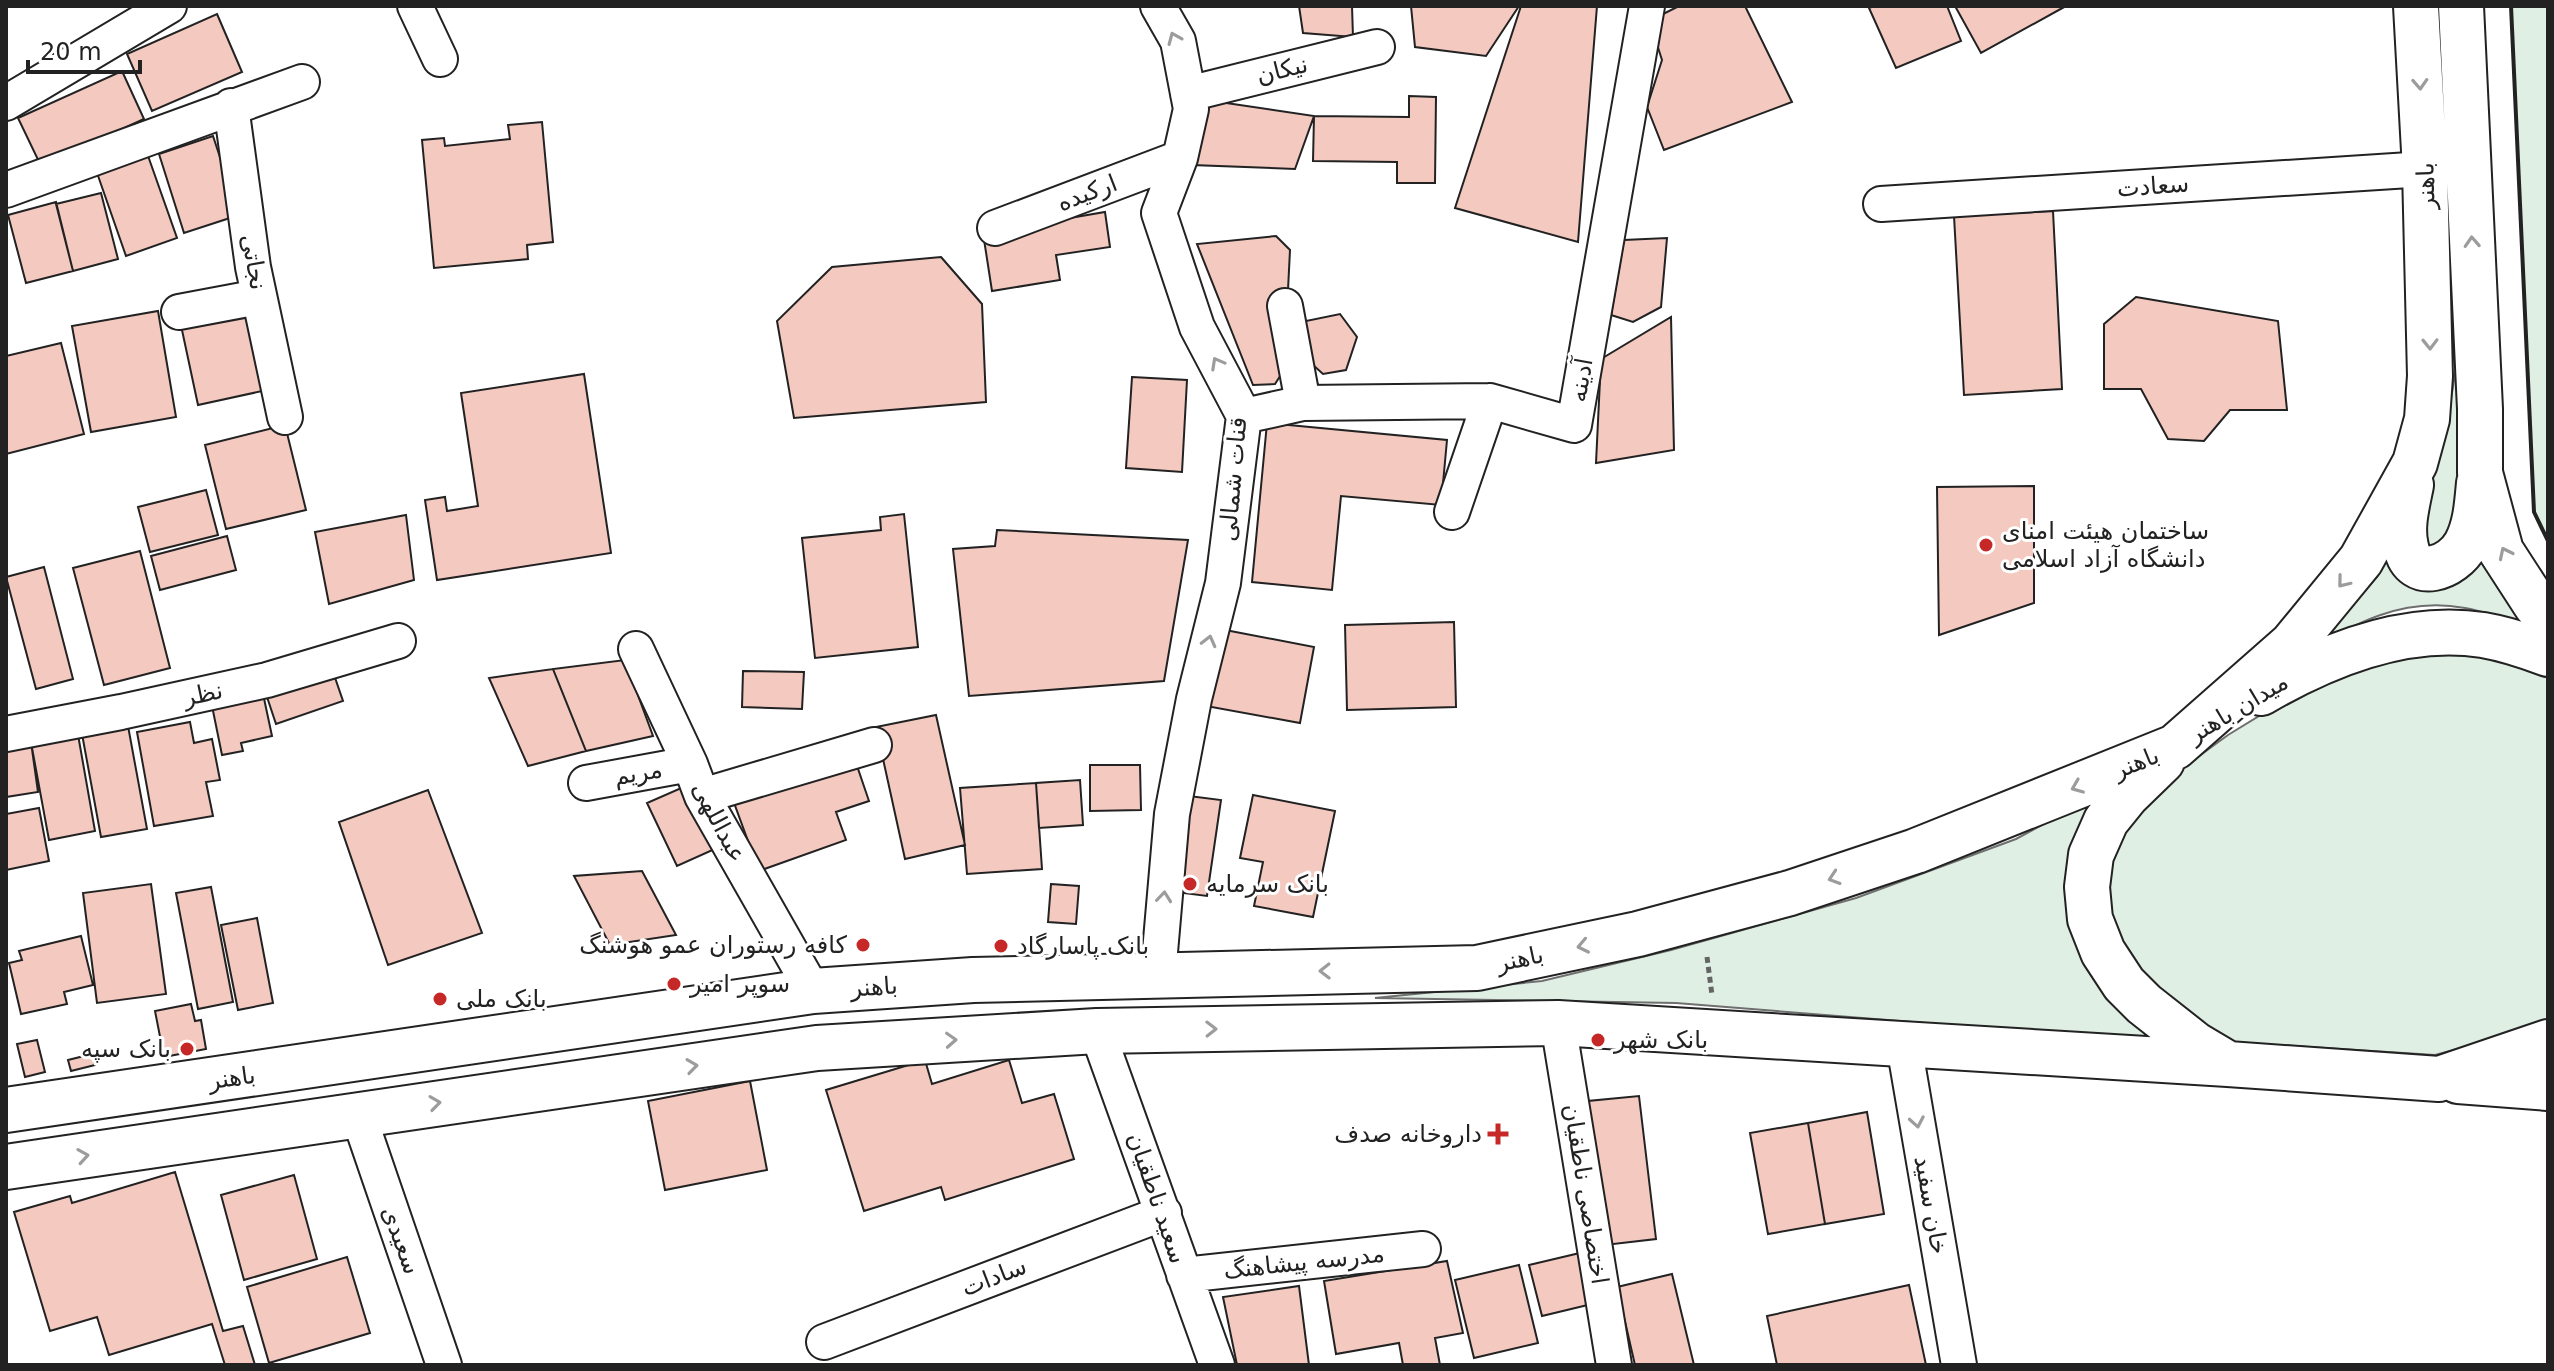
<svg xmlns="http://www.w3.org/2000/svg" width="2554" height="1371" viewBox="0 0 2554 1371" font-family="'DejaVu Sans','Noto Sans Arabic',sans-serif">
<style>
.green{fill:#e0efe3;stroke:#6f6f6f;stroke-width:2}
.building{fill:#f3c9c0;stroke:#222;stroke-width:2}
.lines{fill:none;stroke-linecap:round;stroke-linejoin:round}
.street-casing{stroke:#222;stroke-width:38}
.primary-casing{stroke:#222;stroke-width:48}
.path{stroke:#646464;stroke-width:5;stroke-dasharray:6 4;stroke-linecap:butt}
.street{stroke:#fff;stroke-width:34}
.primary{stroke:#fff;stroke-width:44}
.wall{stroke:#222;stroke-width:4}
.oneway{stroke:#9c9c9c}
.poi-dot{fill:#c62828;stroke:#fff;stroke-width:3}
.labels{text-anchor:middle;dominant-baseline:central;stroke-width:6;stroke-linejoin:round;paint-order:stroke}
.street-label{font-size:24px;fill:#222;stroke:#fff}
.poi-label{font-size:24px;fill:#222;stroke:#fff;text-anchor:start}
</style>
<rect width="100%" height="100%" fill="#fff"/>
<path class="green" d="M 2511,6 L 2548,6 L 2548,541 L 2534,512 Z
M 2458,355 L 2457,541 L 2425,550 L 2425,502 L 2447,424 Z
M 2484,529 L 2548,634 C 2521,625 2493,613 2465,608 C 2395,595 2345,630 2287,664 L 2350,608 L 2377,577 L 2392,548 L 2397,566 Z
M 2433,652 L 2503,659 L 2548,678 L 2548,1021 L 2525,1031 L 2435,1055 L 2229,1042 L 2153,988 L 2121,949 L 2107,909 L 2106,866 L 2126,825 L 2173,775 L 2228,735 L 2295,694 L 2362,667 Z
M 2103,792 L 2076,887 L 2173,1043 L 1676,1003 L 1375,998 L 1542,981 L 1671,950 L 1856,898 L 2016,839 Z"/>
<path class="building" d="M 1299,6 L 1352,6 L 1353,37 L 1303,33 Z
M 1411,6 L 1519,6 L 1486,56 L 1415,47 Z
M 1521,6 L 1597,6 L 1578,242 L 1455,208 Z
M 1679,6 L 1745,6 L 1792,102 L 1664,150 L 1647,107 L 1662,60 L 1654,35 L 1659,16 Z
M 1874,6 L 1947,6 L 1961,41 L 1896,68 L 1869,8 Z
M 1955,6 L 2066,6 L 1981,53 Z
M 217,14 L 242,72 L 152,111 L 127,54 Z
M 122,71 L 144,119 L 41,166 L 18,118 Z
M 1409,96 L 1436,97 L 1435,183 L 1397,183 L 1397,162 L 1313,161 L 1314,116 L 1409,117 Z
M 1206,100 L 1314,116 L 1295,169 L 1192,165 Z
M 542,122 L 553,242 L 527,245 L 528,259 L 434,268 L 422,140 L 444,138 L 445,146 L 510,139 L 508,125 Z
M 213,136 L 239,215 L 184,233 L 159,154 Z
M 147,153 L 177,238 L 126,256 L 96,170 Z
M 101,193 L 118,259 L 73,271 L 56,204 Z
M 56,202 L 73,271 L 26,283 L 8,215 Z
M 2053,211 L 2062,389 L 1964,395 L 1954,216 Z
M 1105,212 L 1110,247 L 1056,255 L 1060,280 L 992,291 L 983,233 Z
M 1276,236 L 1290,250 L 1284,370 L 1275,384 L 1253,385 L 1197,244 Z
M 1667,238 L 1661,307 L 1633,322 L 1611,315 L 1624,240 Z
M 941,257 L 982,304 L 986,402 L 794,418 L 777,321 L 832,267 Z
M 2136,297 L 2278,321 L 2287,410 L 2230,410 L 2204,441 L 2168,439 L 2141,389 L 2104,389 L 2104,324 Z
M 249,302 L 267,390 L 198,405 L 179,316 Z
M 158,311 L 176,417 L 91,432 L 72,326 Z
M 1340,314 L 1357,337 L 1346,370 L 1323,374 L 1302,355 L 1301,322 Z
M 1671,317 L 1674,450 L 1596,463 L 1601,359 Z
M 61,343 L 84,434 L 6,454 L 6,356 Z
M 584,374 L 611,553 L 437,580 L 425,500 L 445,497 L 447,511 L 478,506 L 461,393 Z
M 1132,377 L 1187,380 L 1182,472 L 1126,468 Z
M 1267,423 L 1447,440 L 1441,505 L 1341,496 L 1332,590 L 1252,582 Z
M 285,425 L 306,510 L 226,529 L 205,445 Z
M 2034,486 L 2034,603 L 1939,635 L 1937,487 Z
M 206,490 L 218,535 L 150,552 L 138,507 Z
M 904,514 L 918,647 L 815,658 L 802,538 L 881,530 L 880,517 Z
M 406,515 L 414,580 L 329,604 L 315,532 Z
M 997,530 L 1188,540 L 1164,681 L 969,696 L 953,549 L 995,546 Z
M 227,536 L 236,570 L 160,590 L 151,556 Z
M 140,551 L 170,668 L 104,685 L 73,568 Z
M 44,567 L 73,679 L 36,689 L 6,577 Z
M 1454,622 L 1456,707 L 1347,710 L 1345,625 Z
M 1220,629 L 1314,647 L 1300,723 L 1206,706 Z
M 625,660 L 653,736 L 586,751 L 553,669 Z
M 331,666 L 343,701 L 276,724 L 264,688 Z
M 553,669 L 586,751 L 528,766 L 489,678 Z
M 743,671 L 804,672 L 802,709 L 742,707 Z
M 262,689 L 272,736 L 241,743 L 243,751 L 222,755 L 211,701 Z
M 936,715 L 965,845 L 905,859 L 876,727 Z
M 190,722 L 194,743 L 212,739 L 220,780 L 206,782 L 213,816 L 154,826 L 137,732 Z
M 128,726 L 147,829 L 101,837 L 82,734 Z
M 77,729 L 95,831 L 49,840 L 30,737 Z
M 6,739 L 31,742 L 38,792 L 6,797 Z
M 854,757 L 869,801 L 836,812 L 846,840 L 759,871 L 733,800 Z
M 1090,765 L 1140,765 L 1141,810 L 1090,811 Z
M 1080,780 L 1083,825 L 1039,828 L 1036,783 Z
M 1036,783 L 1042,869 L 967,874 L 960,788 Z
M 688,785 L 717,848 L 677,866 L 647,803 Z
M 428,790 L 482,933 L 388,965 L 339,822 Z
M 1181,795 L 1221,800 L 1207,896 L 1167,891 Z
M 1253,795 L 1335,811 L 1313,917 L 1254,906 L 1263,862 L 1240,858 Z
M 39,808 L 49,861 L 6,870 L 6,814 Z
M 642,871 L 676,935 L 610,945 L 574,876 Z
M 151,884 L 166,994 L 97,1003 L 83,893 Z
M 1051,884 L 1079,886 L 1076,924 L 1048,922 Z
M 211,887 L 233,1002 L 198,1009 L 176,893 Z
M 257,918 L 273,1003 L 238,1010 L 221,925 Z
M 81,936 L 93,985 L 64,992 L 67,1004 L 21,1014 L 9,963 L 22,960 L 19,951 Z
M 191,1004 L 195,1021 L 201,1020 L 206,1049 L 164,1057 L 155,1011 Z
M 37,1040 L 45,1072 L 25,1077 L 17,1044 Z
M 92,1054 L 95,1065 L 71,1071 L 68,1060 Z
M 925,1060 L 932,1084 L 1009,1060 L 1022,1103 L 1054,1094 L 1074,1159 L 945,1200 L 941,1187 L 864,1211 L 826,1090 Z
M 750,1081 L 767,1170 L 665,1190 L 648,1101 Z
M 1639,1096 L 1656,1239 L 1605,1245 L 1588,1101 Z
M 1867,1112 L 1884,1214 L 1825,1224 L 1808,1123 Z
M 1808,1123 L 1825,1224 L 1768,1234 L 1750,1133 Z
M 175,1172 L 223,1331 L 243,1326 L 255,1365 L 225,1365 L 212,1324 L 109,1355 L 97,1317 L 50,1331 L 14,1212 L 70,1196 L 72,1203 Z
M 294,1175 L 317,1259 L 244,1280 L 221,1195 Z
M 1584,1252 L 1596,1303 L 1542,1316 L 1529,1265 Z
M 347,1257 L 370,1333 L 269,1363 L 247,1287 Z
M 1447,1261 L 1463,1333 L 1435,1338 L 1440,1365 L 1403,1365 L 1399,1343 L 1336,1354 L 1324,1281 Z
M 1519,1265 L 1538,1343 L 1474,1358 L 1455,1280 Z
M 1672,1274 L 1694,1365 L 1635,1365 L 1617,1287 Z
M 1909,1285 L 1926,1365 L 1777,1365 L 1767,1316 Z
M 1299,1286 L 1309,1365 L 1237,1365 L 1223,1297 Z"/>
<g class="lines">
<g class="street-casing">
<path id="street" d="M 415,6 L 440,59
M 1188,94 L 1377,47
M 6,103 L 169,6
M 231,106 L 253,267 L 285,417
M 6,190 L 302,82
M 1881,204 L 2425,169
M 995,228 L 1180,158
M 1285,306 L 1303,403
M 179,312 L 259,297
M 1244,416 L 1303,403 L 1490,401 L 1574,425 L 1647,6
M 1452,512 L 1490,401
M 636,649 L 690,764 L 702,796 L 813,991
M 6,734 L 121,712 L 267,680 L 398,641
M 586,783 L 690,764
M 702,796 L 874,745
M 1158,975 L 1172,814 L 1194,699 L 1223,583 L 1244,416 L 1197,327 L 1159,213 L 1180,158 L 1191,109 L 1178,41 L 1158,6
M 1558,1023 L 1614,1365
M 1097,1031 L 1217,1365
M 1904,1045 L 1959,1365
M 358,1114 L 444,1365
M 1184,1275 L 1423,1249
M 824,1342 L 1164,1213"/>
</g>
<g class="primary-casing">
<path id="primary" d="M 2461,6 L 2480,409 L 2480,473 L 2501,551 L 2536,605 L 2548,618
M 2411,485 C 2407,505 2401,527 2406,547 C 2413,583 2453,568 2466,544 C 2476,525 2477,504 2479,483
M 2261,693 C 2326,655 2406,623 2483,635 C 2506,639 2527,646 2548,654
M 2162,761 L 2127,795 L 2106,821 L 2091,855 L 2087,887 L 2090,919 L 2103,952 L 2124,984 L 2144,1004 L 2196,1045 L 2228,1064 L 2439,1079 L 2548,1042
M 2458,1081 L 2548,1088
M 6,1110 L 813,991 L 973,980 L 1477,968 L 1638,934 L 1790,893 L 1916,851 L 2175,747 L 2292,644 L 2361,560 L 2415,463 L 2427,419 L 2430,376 L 2425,169 L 2416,6
M 6,1167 L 817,1048 L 1097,1031 L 1558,1023 L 2228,1064"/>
</g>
<path class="path" d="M 1707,957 L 1712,995"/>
<use href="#street" class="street"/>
<use href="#primary" class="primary"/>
<path class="wall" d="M 2511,6 L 2534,512 L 2548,541"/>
</g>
<defs><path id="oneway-chevron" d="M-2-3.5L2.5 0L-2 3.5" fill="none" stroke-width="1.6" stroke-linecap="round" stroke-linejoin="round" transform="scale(2)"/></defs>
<g class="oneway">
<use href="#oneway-chevron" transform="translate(1174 38) rotate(-113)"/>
<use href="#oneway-chevron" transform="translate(2420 84) rotate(87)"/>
<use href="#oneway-chevron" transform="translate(2472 242) rotate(-93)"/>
<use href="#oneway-chevron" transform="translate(2430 344) rotate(89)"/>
<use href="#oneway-chevron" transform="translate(1217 363) rotate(-119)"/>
<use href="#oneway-chevron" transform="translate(2505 553) rotate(-116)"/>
<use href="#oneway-chevron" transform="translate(2343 582) rotate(129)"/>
<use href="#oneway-chevron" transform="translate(1209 641) rotate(-76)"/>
<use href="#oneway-chevron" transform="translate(2077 787) rotate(158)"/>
<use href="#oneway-chevron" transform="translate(1834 878) rotate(162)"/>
<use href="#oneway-chevron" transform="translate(1164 897) rotate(-84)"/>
<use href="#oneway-chevron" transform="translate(1583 946) rotate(168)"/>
<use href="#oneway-chevron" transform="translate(1325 971) rotate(179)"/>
<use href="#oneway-chevron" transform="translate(1211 1029) rotate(-1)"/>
<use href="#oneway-chevron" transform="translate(951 1040) rotate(-3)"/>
<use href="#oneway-chevron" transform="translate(692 1066) rotate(-8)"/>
<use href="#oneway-chevron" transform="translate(435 1103) rotate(-8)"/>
<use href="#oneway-chevron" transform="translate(1917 1122) rotate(80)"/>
<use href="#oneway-chevron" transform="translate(83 1156) rotate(-9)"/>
</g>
<g class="poi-dot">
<circle cx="1986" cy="545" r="8"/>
<circle cx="1190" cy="884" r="8"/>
<circle cx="863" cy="945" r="8"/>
<circle cx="1001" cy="946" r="8"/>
<circle cx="674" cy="984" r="8"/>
<circle cx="440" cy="999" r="8"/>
<circle cx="1598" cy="1040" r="8"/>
<circle cx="187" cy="1049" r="8"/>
<path d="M1494 1122h8v8h8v8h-8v8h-8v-8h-8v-8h8z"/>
</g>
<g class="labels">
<g class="street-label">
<text transform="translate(1282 70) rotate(-14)">نیکان</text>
<text transform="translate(2153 186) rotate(-4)">سعادت</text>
<text transform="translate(2426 186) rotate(-92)">باهنر</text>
<text transform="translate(1087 193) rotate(-21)">ارکیده</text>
<text transform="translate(254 262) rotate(80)">نجاتی</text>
<text transform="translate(1581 380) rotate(-80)">آدینه</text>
<text transform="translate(1233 479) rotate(-85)">قنات شمالى</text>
<text transform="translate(203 694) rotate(-12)">نظر</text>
<text transform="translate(2238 708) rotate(-31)">میدان باهنر</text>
<text transform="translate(2136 763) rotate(-22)">باهنر</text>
<text transform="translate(638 773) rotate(-10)">مریم</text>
<text transform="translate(719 822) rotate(62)">عبداللهی</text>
<text transform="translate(1520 959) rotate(-12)">باهنر</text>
<text transform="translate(874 987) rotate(-4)">باهنر</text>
<text transform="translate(232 1078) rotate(-8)">باهنر</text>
<text transform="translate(1586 1194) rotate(81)">اختصاصی ناطقیان</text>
<text transform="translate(1157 1198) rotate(71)">سعید ناطقیان</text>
<text transform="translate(1931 1205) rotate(80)">خان سفید</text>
<text transform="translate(401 1240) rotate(70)">سعیدی</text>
<text transform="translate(1304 1262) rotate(-6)">مدرسه پیشاهنگ</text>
<text transform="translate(994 1277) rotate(-21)">سادات</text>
</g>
<g class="poi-label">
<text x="2002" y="531">ساختمان هیئت امنای<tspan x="2002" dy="28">دانشگاه آزاد اسلامی</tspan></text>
<text x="1206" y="884">بانک سرمایه</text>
<text x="847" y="945" text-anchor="end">کافه رستوران عمو هوشنگ</text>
<text x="1017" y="946">بانک پاسارگاد</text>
<text x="690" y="984">سوپر امیر</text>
<text x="456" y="999">بانک ملی</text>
<text x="1614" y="1040">بانک شهر</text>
<text x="171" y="1049" text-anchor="end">بانک سپه</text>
<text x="1482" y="1134" text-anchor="end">داروخانه صدف</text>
</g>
</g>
<rect width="2554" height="1371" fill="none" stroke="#222222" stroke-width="16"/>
<path d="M28 60v12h112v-12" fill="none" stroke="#222222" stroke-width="4"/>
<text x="40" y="60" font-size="24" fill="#222222" stroke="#ffffff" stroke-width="6" paint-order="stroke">20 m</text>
</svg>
